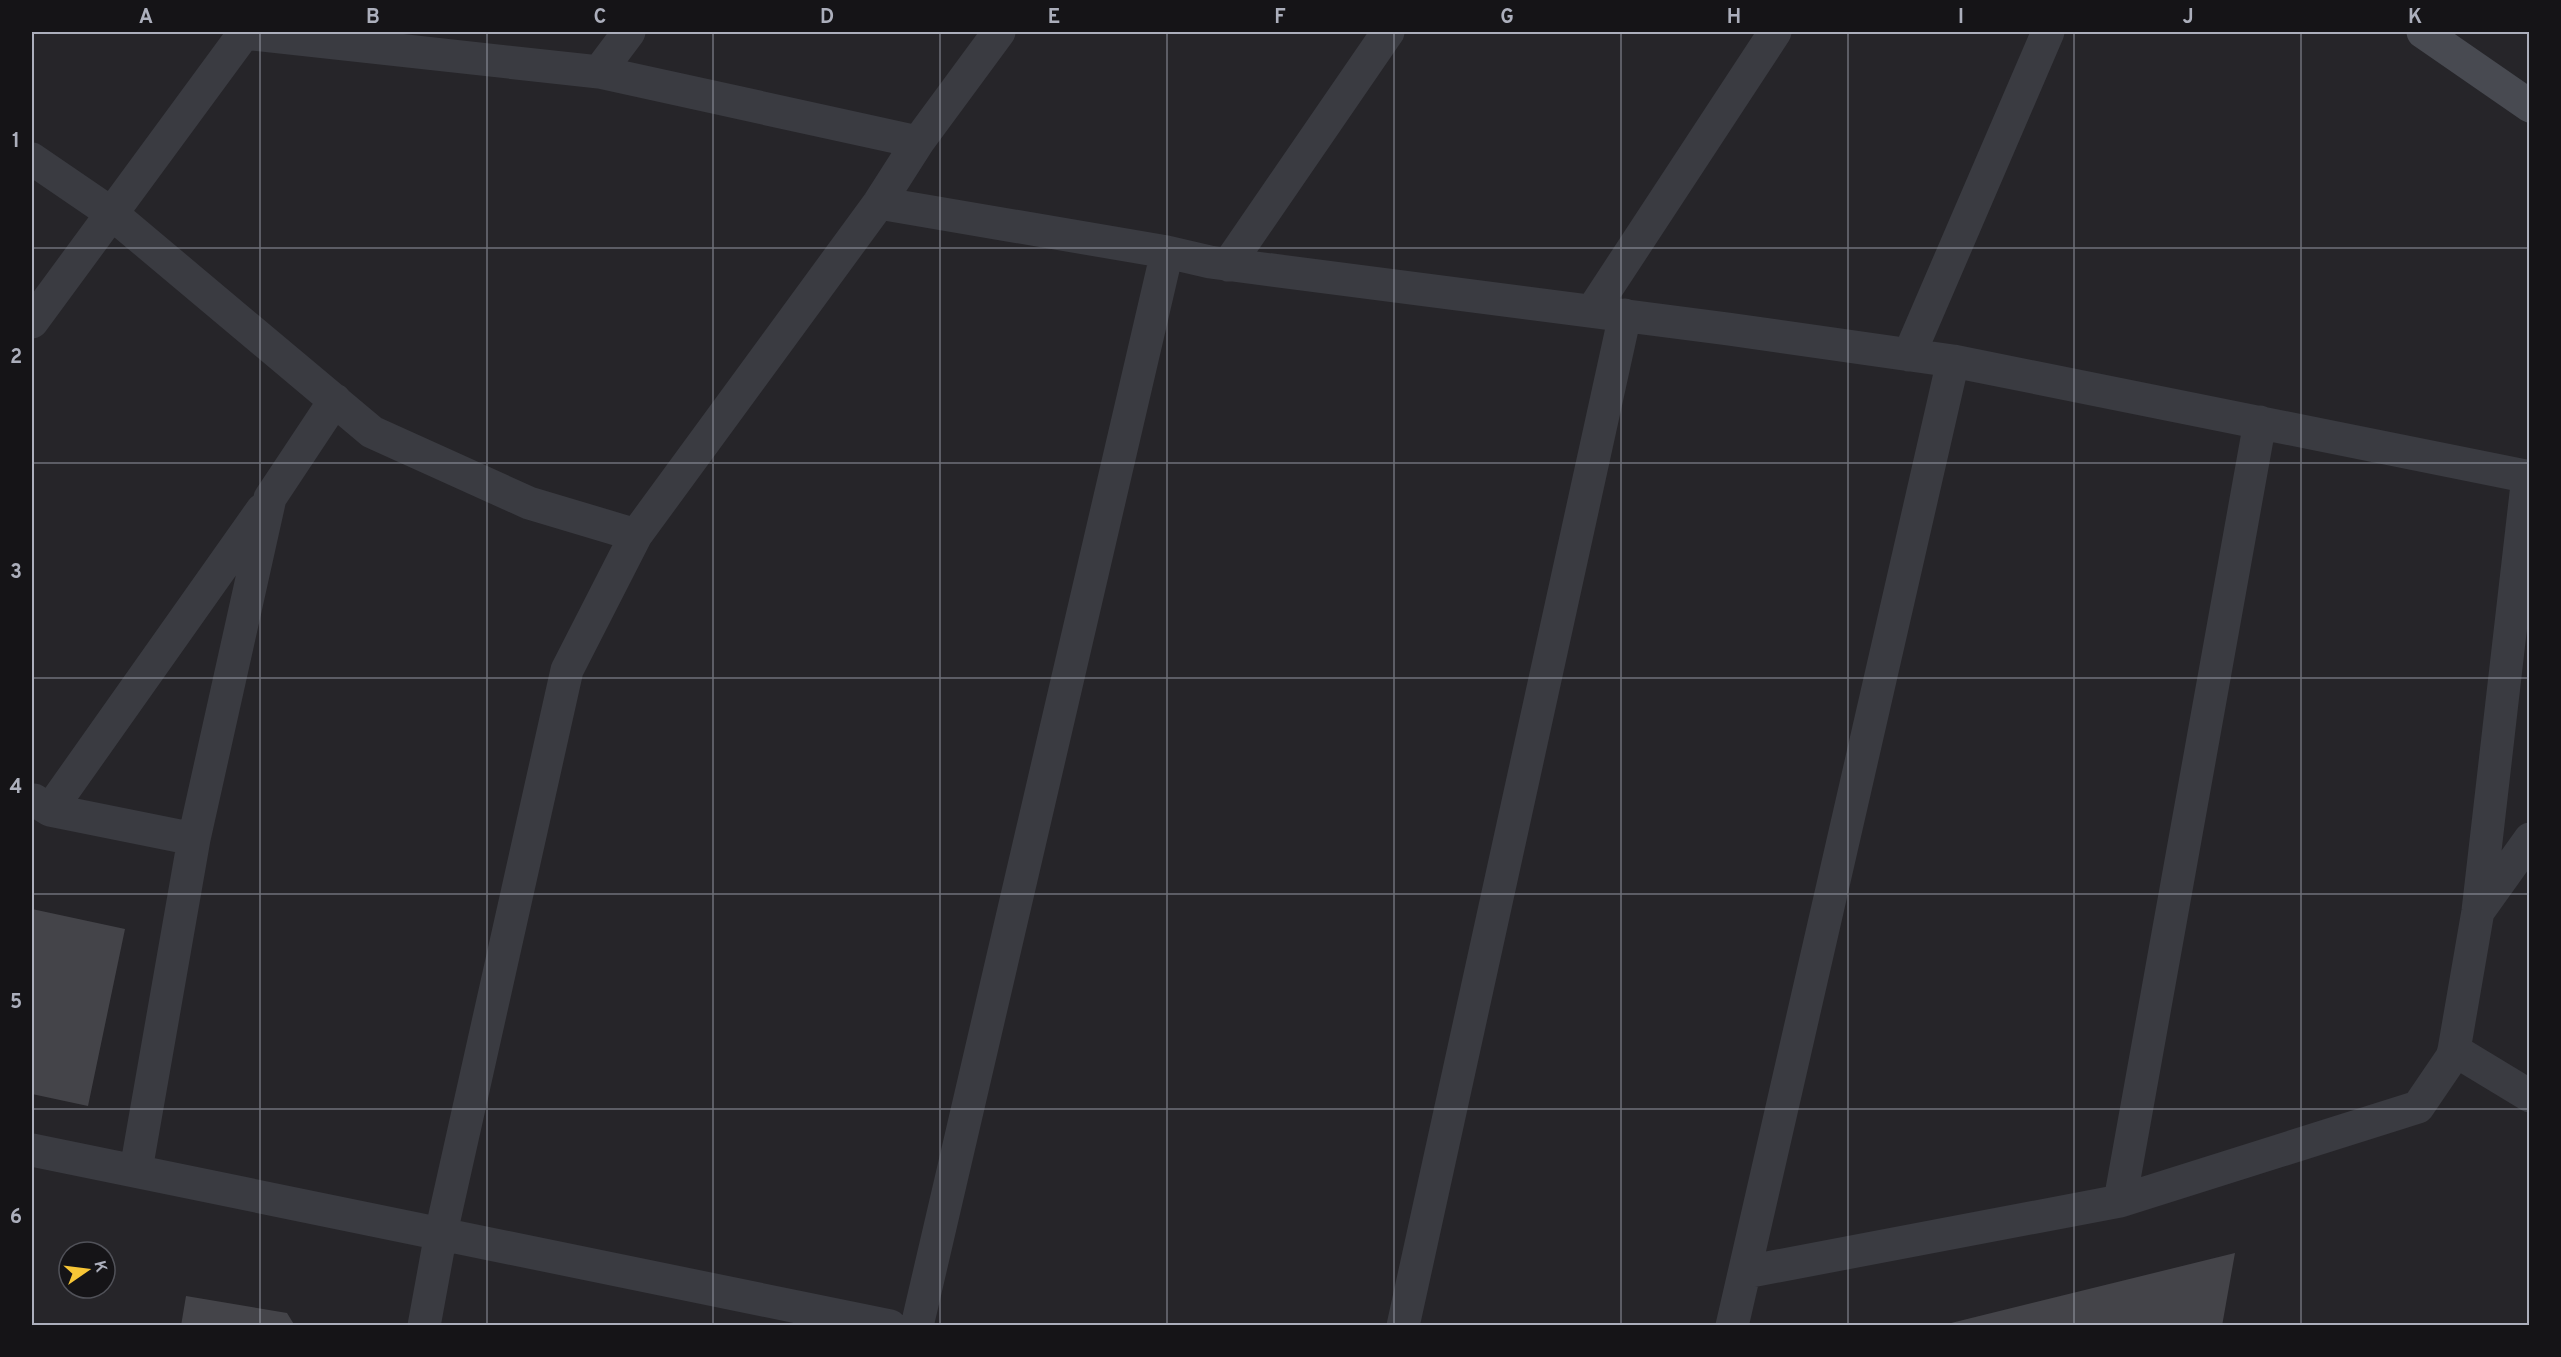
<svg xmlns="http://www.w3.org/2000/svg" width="2561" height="1357" viewBox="0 0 2561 1357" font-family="Overpass,sans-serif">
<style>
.built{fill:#262529;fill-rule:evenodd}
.building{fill:#444449}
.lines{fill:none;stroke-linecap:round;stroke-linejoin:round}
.street{stroke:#3a3b41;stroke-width:33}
.secondary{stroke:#484a51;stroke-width:33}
.grid{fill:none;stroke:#acafbc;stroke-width:1.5;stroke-opacity:0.55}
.neatline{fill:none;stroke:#acafbc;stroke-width:2}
.grid-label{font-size:20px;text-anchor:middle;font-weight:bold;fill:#acafbc}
</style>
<rect width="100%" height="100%" fill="#1a191c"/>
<path class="built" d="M 32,32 L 2529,32 L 2529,1325 L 32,1325 ZM 69,1252 L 105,1252 L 105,1288 L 69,1288 Z"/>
<path class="building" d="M 32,909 L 125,929 L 88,1106 L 32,1094 Z
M 2235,1253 L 2222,1326 L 1943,1326 L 1943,1325 Z
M 186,1296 L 287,1313 L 295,1326 L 181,1326 Z"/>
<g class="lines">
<path class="street" d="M 243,33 L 599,72 L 918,142
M 599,72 L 629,32
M 32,159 L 111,213 L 372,432 L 529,503 L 636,535
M 879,203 L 1167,252 L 1210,262 L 1728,329 L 1953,361 L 2530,477
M 1228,265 L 1388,32
M 1592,311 L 1775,32
M 32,322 L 245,32
M 1909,355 L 2048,32
M 34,800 L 50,810 L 194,839
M 50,810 L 262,510
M 2480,909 L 2530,839
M 2454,1050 L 2530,1096
M 32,1150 L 890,1326
M 136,1170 L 194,839 L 270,498 L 335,400
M 2120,1201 L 2260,422
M 1746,1272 L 2120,1201 L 2418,1107 L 2452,1057 L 2454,1050 L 2478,911 L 2528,476
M 424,1326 L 441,1233 L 567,670 L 636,535 L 879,203 L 918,142 L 999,32
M 917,1326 L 1167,252
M 1403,1326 L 1625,315
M 1732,1326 L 1953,361"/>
<path class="secondary" d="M 2423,32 L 2530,106"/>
</g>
<path class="grid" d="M 260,32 L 260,1326M 487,32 L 487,1326M 713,32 L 713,1326M 940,32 L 940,1326M 1167,32 L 1167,1326M 1394,32 L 1394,1326M 1621,32 L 1621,1326M 1848,32 L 1848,1326M 2074,32 L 2074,1326M 2301,32 L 2301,1326M 32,248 L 2530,248M 32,463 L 2530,463M 32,678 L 2530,678M 32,894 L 2530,894M 32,1109 L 2530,1109"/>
<rect width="2561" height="1357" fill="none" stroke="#151417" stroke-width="66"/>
<g transform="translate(87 1270) rotate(76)"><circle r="28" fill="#151417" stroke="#515259" stroke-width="1.5"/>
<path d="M0-4.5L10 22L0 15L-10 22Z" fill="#f7c636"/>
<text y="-9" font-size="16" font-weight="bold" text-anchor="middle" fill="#acafbc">K</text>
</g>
<rect x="33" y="33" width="2495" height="1291" class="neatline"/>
<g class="grid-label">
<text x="146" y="23">A</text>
<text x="373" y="23">B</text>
<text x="600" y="23">C</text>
<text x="827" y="23">D</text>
<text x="1054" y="23">E</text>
<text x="1280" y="23">F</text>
<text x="1507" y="23">G</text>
<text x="1734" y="23">H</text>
<text x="1961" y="23">I</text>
<text x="2188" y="23">J</text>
<text x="2415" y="23">K</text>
<text x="16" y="147">1</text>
<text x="16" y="363">2</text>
<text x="16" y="578">3</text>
<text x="16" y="793">4</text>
<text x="16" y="1008">5</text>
<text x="16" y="1223">6</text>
</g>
</svg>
